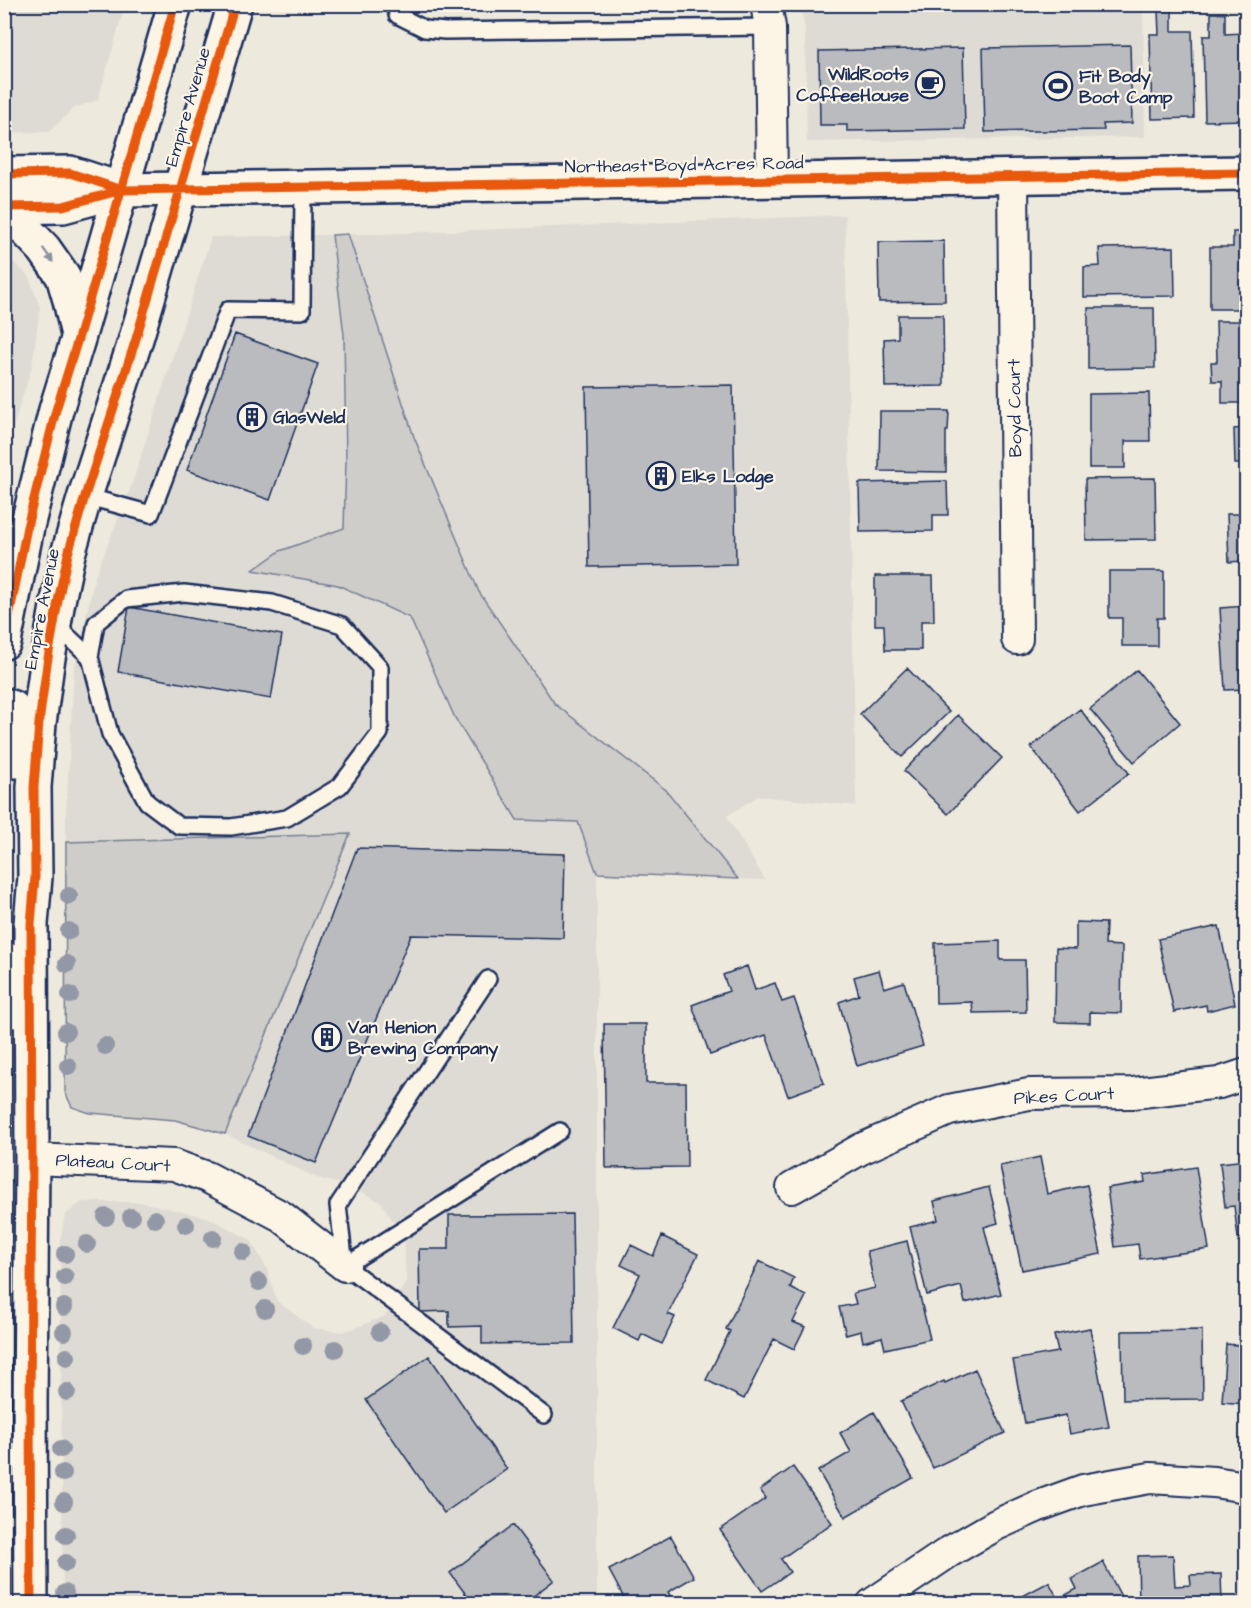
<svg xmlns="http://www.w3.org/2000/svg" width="1251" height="1608" viewBox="0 0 1251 1608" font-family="'Architects Daughter',sans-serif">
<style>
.built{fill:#dedbd4}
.green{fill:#cfcdca;stroke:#757e94;stroke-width:1.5}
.building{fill:#babbbe;stroke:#1b2f5e;stroke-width:1.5}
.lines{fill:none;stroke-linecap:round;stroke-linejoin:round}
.service-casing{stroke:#1b2f5e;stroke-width:20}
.minor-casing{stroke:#1b2f5e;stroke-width:34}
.tertiary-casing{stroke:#1b2f5e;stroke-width:38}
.trunk-casing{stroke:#1b2f5e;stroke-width:38}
.service{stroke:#fcf5e5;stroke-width:15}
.minor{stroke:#fcf5e5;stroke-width:30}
.tertiary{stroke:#fcf5e5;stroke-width:33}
.trunk{stroke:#fcf5e5;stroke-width:33}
.cycleway-casing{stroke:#fcf5e5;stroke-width:13}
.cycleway{stroke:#e8590c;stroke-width:9}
.tree{fill:#9398a6}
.oneway{fill:#8c92a2}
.labels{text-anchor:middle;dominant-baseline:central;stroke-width:4.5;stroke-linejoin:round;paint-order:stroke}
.poi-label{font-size:18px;font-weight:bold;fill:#1b2f5e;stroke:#fcf5e5;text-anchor:start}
.street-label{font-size:18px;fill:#1b2f5e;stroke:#fcf5e5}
</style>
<rect width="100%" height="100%" fill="#eee9dd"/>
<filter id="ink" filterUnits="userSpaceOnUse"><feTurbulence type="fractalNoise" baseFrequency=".0167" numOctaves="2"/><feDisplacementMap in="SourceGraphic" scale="12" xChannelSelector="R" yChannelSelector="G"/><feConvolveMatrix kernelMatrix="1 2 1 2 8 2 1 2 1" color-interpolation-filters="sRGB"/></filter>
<g filter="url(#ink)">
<path class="built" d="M 4,5 L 125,5 L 98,100 L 74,108 L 49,132 L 5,133 Z
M 801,5 L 1143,5 L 1145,137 L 807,142 L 805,30 Z
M 845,215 L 856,806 L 758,796 L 727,816 L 765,880 L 597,874 L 597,1603 L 63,1604 L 60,1241 L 65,1215 L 82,1202 L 140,1202 L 207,1217 L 251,1240 L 266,1267 L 277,1301 L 313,1328 L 344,1332 L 385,1316 L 406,1282 L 404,1239 L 381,1202 L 350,1186 L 317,1178 L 225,1134 L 349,834 L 66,842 L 66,812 L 74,670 L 95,576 L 131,487 L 211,237 L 378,234 Z
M 5,255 L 29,276 L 40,308 L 32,366 L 5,454 Z"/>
<path class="green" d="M 348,234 L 414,437 L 479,592 L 555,704 L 666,790 L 738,879 L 597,873 L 578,822 L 517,820 L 455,718 L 410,618 L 338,585 L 253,570 L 280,551 L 344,528 L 346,461 L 344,335 L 332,235 Z
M 350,834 L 225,1134 L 175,1120 L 90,1113 L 72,1107 L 65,1092 L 66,842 Z"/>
<path class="building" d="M 1172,10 L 1172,31 L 1192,31 L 1194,118 L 1152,119 L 1150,34 L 1159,34 L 1158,11 Z
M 1211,13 L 1225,13 L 1225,34 L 1244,33 L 1246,120 L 1205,121 L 1203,36 L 1211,36 Z
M 1130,45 L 1132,123 L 1103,124 L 1104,130 L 985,132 L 983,48 Z
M 963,48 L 965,129 L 847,131 L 847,125 L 820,125 L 819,51 Z
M 1233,232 L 1246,232 L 1246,309 L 1210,309 L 1210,247 L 1233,247 Z
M 944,241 L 945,301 L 879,302 L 878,242 Z
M 1174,247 L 1175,296 L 1084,297 L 1084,267 L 1100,266 L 1099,248 Z
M 1088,308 L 1154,308 L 1155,368 L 1088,369 Z
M 898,315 L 943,315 L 944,386 L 885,387 L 884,339 L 898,338 Z
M 1216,321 L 1246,321 L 1246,403 L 1222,403 L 1222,381 L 1212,381 L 1211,362 L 1217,362 Z
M 235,334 L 318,364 L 270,500 L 187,470 Z
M 733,385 L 736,564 L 589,567 L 586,387 Z
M 1149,393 L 1150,441 L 1125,441 L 1125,468 L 1089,468 L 1089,394 Z
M 880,411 L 949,411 L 948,431 L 946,431 L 946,472 L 879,471 Z
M 1246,428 L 1246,482 L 1246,464 L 1235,464 L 1234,429 Z
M 1155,478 L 1156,539 L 1086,540 L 1085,479 Z
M 947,481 L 948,515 L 933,515 L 933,531 L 860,532 L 859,483 Z
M 1227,514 L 1246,514 L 1246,580 L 1242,580 L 1242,561 L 1229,562 Z
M 1109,571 L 1164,571 L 1164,618 L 1157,618 L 1157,646 L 1122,646 L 1122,618 L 1109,618 Z
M 875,576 L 933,576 L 934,621 L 921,621 L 921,650 L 885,650 L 884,625 L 875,625 Z
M 1246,606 L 1246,689 L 1225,690 L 1220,608 Z
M 129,607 L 282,635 L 271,699 L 118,672 Z
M 907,668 L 949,712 L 902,757 L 860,714 Z
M 1137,670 L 1180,723 L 1134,762 L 1090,709 Z
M 1080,709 L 1129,773 L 1080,811 L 1031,747 Z
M 958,715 L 1002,758 L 948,814 L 904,771 Z
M 357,848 L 565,854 L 563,938 L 411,935 L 316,1163 L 248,1136 Z
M 1076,922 L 1106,923 L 1105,945 L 1122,946 L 1121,1013 L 1090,1012 L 1090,1023 L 1055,1022 L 1056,948 L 1076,949 Z
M 1219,926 L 1235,1004 L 1207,1011 L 1206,1005 L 1174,1012 L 1158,939 Z
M 1000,941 L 1000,960 L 1025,960 L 1026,1012 L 973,1013 L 972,1002 L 936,1003 L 935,943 Z
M 747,966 L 755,990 L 775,983 L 782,1002 L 794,998 L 824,1083 L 788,1096 L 766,1035 L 710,1055 L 692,1005 L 729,991 L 723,975 Z
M 879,970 L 884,988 L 904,982 L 923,1046 L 857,1066 L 839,1002 L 859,995 L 854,977 Z
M 604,1024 L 646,1024 L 646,1083 L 686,1083 L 687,1167 L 606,1168 Z
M 1040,1157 L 1047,1194 L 1087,1185 L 1101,1254 L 1022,1270 L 1000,1166 Z
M 1246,1160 L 1246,1237 L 1238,1238 L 1234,1206 L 1225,1207 L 1220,1163 Z
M 1196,1167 L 1209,1249 L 1140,1259 L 1138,1244 L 1115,1247 L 1107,1188 L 1145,1182 L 1144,1175 Z
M 989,1187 L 998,1223 L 984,1227 L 1001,1294 L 965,1303 L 961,1286 L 927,1295 L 910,1227 L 938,1220 L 934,1201 Z
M 572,1214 L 574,1343 L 482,1344 L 482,1326 L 449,1327 L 449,1311 L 420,1312 L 419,1249 L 449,1249 L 449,1215 Z
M 662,1236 L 698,1254 L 668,1314 L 675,1317 L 662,1344 L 642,1334 L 639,1341 L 613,1328 L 640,1274 L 621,1265 L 631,1245 L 653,1256 Z
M 907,1241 L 930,1339 L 885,1349 L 882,1337 L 863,1342 L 861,1331 L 846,1335 L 839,1307 L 856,1304 L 853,1293 L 875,1288 L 867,1251 Z
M 759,1261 L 794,1278 L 790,1288 L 806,1296 L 793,1322 L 805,1327 L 794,1349 L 774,1339 L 744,1399 L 706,1380 L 730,1331 L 726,1329 Z
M 1090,1328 L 1109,1427 L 1070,1434 L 1066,1415 L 1025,1423 L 1013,1360 L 1058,1352 L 1054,1335 Z
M 1202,1330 L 1203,1399 L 1123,1400 L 1122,1331 Z
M 1226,1344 L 1246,1346 L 1246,1404 L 1222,1402 Z
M 429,1356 L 507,1469 L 444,1513 L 366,1400 Z
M 975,1369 L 1005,1433 L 933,1468 L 901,1401 L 944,1381 L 945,1383 Z
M 874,1412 L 913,1478 L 845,1517 L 818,1471 L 851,1452 L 840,1433 Z
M 793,1467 L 832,1523 L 781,1559 L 790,1572 L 762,1591 L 720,1530 L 766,1498 L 760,1490 Z
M 513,1525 L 554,1580 L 523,1604 L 473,1604 L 450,1573 Z
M 671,1536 L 694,1577 L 668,1592 L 675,1604 L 619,1604 L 625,1600 L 609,1570 Z
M 1173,1555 L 1175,1586 L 1191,1585 L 1190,1575 L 1221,1574 L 1222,1604 L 1139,1604 L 1138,1556 Z
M 1103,1562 L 1125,1604 L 1017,1604 L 1015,1600 L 1049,1582 L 1058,1599 L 1077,1589 L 1072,1579 Z"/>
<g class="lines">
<g class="service-casing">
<path id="service" d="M 395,4 L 397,15 L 425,29 L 445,31 L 770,27
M 85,496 L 151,514 L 228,310 L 302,311 L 303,187
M 54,623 L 90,657 L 110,734 L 147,802 L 179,826 L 231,827 L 287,818 L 340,786 L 380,733 L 380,667 L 342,625 L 272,603 L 184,593 L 126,599 L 96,623 L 90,657
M 488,979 L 338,1205 L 345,1266 L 544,1415
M 345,1266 L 560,1131"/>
</g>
<g class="minor-casing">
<path id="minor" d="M 766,4 L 770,27 L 772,180
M 1013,176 L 1017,639
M 32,1159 L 174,1165 L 207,1177 L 281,1216 L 345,1266
M 792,1188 L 861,1149 L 949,1110 L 1029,1094 L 1133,1093 L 1219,1083 L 1246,1074
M 872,1604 L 949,1552 L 996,1525 L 1036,1507 L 1083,1490 L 1150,1478 L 1214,1482 L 1246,1487"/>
</g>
<g class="tertiary-casing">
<path id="tertiary" d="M 4,174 L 70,173 L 122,190
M 4,207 L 63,206 L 122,190 L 1246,173"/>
</g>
<g class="trunk-casing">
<path id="trunk" d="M 4,218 L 23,227 L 44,249 L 63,276 L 70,300 L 78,335
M 4,642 L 27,527 L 56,410 L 78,339 L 175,4
M 4,705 L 13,708 L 18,719 L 16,761
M 4,958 L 15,988 L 15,1011
M 31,1604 L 30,1405 L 32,1159 L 31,924 L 35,877 L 34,787 L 39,723 L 47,664 L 58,601 L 68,554 L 85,496 L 135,342 L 235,4"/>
</g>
<use href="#service" class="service"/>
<use href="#minor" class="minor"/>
<use href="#tertiary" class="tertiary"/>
<use href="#trunk" class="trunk"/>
<g class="cycleway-casing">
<path id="cycleway" d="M 4,174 L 70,173 L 122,190
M 4,207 L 63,206 L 122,190 L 1246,173
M 4,642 L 27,527 L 56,410 L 78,339 L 175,4
M 31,1604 L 30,1405 L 32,1159 L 31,924 L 35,877 L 34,787 L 39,723 L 47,664 L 58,601 L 68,554 L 85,496 L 135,342 L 235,4"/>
</g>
<use href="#cycleway" class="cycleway"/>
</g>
<g class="tree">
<circle cx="69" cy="896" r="9"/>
<circle cx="69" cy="931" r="9"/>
<circle cx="67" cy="964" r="9"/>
<circle cx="70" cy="995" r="9"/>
<circle cx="66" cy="1032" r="9"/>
<circle cx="105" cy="1046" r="9"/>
<circle cx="68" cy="1066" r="9"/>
<circle cx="106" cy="1217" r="9"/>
<circle cx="131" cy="1217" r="9"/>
<circle cx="155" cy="1219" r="9"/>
<circle cx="186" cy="1225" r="9"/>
<circle cx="213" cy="1238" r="9"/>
<circle cx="87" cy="1244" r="9"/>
<circle cx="243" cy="1252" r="9"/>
<circle cx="65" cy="1254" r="9"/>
<circle cx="65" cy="1277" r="9"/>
<circle cx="259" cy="1282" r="9"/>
<circle cx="64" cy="1307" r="9"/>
<circle cx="265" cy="1309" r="9"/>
<circle cx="64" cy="1332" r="9"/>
<circle cx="380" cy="1332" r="9"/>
<circle cx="303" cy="1346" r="9"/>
<circle cx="335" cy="1349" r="9"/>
<circle cx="67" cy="1357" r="9"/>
<circle cx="67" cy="1392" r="9"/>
<circle cx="61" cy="1449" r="9"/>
<circle cx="63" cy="1473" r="9"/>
<circle cx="64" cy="1502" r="9"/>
<circle cx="66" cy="1535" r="9"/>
<circle cx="66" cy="1563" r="9"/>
<circle cx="65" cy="1593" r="9"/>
</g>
<defs><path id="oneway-solid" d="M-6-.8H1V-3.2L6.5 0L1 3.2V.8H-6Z" transform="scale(1.5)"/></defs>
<use class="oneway" href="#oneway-solid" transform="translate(48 255) rotate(54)"/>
</g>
<defs>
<g id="cafe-ring" transform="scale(1.5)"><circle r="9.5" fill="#fcf5e5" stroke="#1b2f5e" stroke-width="1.5"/><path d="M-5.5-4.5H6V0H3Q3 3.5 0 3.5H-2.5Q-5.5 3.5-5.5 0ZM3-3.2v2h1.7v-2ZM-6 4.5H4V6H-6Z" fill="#1b2f5e"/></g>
<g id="stadium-ring" transform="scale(1.5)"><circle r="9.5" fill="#fcf5e5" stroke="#1b2f5e" stroke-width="1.5"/><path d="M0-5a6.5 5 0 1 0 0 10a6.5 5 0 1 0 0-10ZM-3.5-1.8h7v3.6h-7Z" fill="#1b2f5e"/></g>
<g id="building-ring" transform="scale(1.5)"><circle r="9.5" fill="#fcf5e5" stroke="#1b2f5e" stroke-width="1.5"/><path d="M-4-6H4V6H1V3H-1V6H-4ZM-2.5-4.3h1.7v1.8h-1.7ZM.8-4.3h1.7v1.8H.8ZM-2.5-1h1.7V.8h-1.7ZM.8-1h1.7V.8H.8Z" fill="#1b2f5e"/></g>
</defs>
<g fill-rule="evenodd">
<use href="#cafe-ring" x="930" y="84"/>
<use href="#stadium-ring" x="1058" y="86"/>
<use href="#building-ring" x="252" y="417"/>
<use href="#building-ring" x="661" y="476"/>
<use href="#building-ring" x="327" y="1037"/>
</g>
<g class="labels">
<g class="poi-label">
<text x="909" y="74" text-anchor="end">WildRoots<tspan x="909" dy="21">CoffeeHouse</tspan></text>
<text x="1079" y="76">Fit Body<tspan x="1079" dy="21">Boot Camp</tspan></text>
<text x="273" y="417">GlasWeld</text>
<text x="682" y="476">Elks Lodge</text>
<text x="348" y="1027">Van Henion<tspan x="348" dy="21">Brewing Company</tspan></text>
</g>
<g class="street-label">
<text transform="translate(188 107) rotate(-74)">Empire Avenue</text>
<text transform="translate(684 165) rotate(-1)">Northeast Boyd Acres Road</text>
<text transform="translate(1015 408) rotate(-91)">Boyd Court</text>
<text transform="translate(42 609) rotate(-79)">Empire Avenue</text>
<text transform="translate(1064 1096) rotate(-3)">Pikes Court</text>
<text transform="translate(113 1163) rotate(3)">Plateau Court</text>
</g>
</g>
<rect width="1251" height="1608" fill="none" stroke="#fcf5e5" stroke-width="24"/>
<rect x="12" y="12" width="1227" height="1584" fill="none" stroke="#1b2f5e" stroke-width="2" filter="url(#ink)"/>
</svg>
